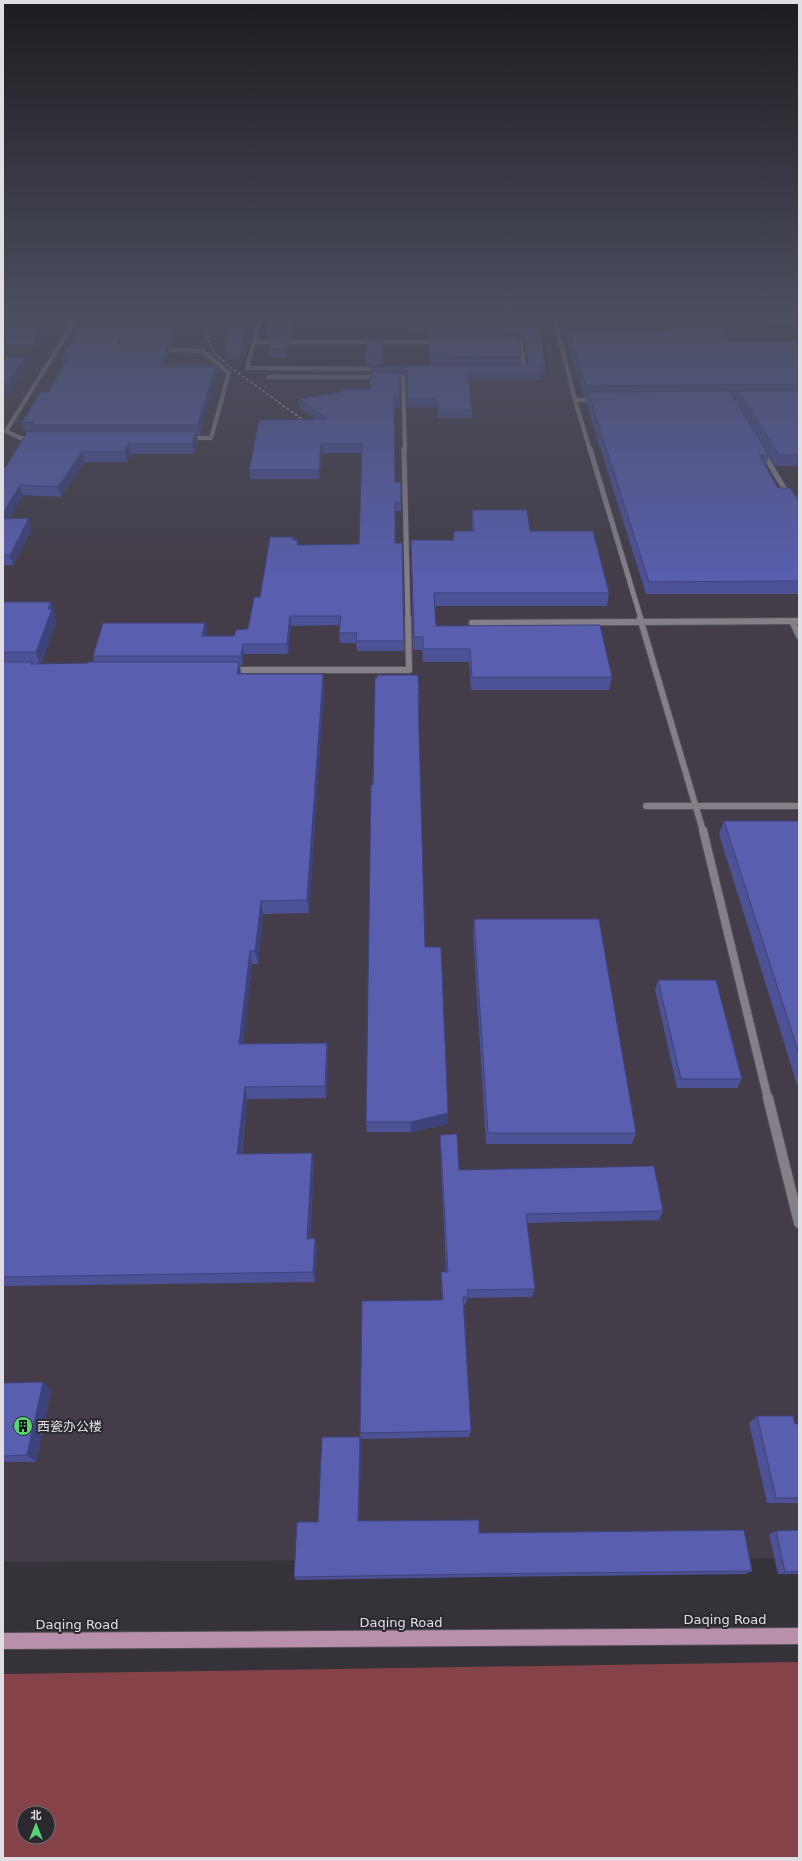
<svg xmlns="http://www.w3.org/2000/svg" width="802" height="1861" viewBox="0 0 802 1861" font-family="'DejaVu Sans','Noto Sans SC',sans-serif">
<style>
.built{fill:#443d49}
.green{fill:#854349;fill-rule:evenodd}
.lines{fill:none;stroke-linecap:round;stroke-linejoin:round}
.lane-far1-casing{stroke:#545157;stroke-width:6}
.lane-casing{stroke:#545157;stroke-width:8}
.street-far4-casing{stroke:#545157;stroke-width:5}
.street-far3-casing{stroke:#545157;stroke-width:6}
.street-far2-casing{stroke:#545157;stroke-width:8}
.street-far1-casing{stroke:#545157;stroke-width:10}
.street-casing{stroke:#545157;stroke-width:12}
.primary-casing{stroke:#545157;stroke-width:2}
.lane-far1{stroke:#847f88;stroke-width:5}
.lane{stroke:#847f88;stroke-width:6}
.street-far4{stroke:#847f88;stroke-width:4}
.street-far3{stroke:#847f88;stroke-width:5}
.street-far2{stroke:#847f88;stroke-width:6}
.street-far1{stroke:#847f88;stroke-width:8}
.street{stroke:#847f88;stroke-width:10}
.primary{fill:#b990ab;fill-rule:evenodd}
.rail{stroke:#bbb9be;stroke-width:1.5;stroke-dasharray:2.5 2.5;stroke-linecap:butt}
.wall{fill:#4d5196;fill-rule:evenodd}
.shaded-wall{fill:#3e427a}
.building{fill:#595eae;stroke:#3e427a}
.labels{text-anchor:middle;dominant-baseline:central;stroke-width:4;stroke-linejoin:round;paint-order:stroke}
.near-poi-label{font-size:13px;fill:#e0dee3;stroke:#2c282f;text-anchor:start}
.near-street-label{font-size:13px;fill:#e0dee3;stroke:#2c282f}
</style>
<rect width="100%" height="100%" fill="#36323a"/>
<path class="built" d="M 3,316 L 255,316 L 242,370 L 427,371 L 551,375 L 540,316 L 687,316 L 799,330 L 799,1558 L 3,1562 Z"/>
<path class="green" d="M 799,1662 L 799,1858 L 3,1858 L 3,1674 ZM 24,1813 L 48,1813 L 48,1837 L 24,1837 Z"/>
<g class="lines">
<g class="lane-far1-casing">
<path id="lane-far1" d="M 762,451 L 799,513"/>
</g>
<g class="lane-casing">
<path id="lane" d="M 792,621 L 799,636"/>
</g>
<g class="street-far4-casing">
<path id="street-far4" d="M 261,316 L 254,342 L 438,342
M 554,316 L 575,400 L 590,450
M 36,323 L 74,323
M 254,342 L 247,368 L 381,369
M 510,343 L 521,343 L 524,369 L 516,369
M 159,350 L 203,351 L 229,373 L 211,438 L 188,438
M 268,377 L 403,377 L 405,450
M 575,400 L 598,400
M 34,438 L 20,438 L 6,431 L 78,316"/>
</g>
<g class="street-far3-casing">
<path id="street-far3" d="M 404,449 L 408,619
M 590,449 L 641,619"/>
</g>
<g class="street-far2-casing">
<path id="street-far2" d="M 640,618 L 703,831
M 472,623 L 799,621
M 230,670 L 409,670 L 408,618
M 646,806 L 799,806"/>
</g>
<g class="street-far1-casing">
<path id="street-far1" d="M 703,830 L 768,1099"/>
</g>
<g class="street-casing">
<path id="street" d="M 768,1098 L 799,1223"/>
</g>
<g class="primary-casing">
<path id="primary" d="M 799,1628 L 799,1644 L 3,1649 L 3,1633 Z"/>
</g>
<use href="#lane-far1" class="lane-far1"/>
<use href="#lane" class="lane"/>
<use href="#street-far4" class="street-far4"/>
<use href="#street-far3" class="street-far3"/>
<use href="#street-far2" class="street-far2"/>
<use href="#street-far1" class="street-far1"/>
<use href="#street" class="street"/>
<use href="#primary" class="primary"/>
<path class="rail" d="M 203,316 L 208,339 L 214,352 L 230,367 L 303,420 L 308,429"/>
</g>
<path class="wall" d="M 3,316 L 74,316 L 54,317 L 52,320 L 46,320 L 48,326 L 35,346 L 8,346 L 6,338 L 3,338 Z
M 81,316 L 227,316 L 223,329 L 181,329 L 173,347 L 169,347 L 170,354 L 165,366 L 216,366 L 217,375 L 200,434 L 196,434 L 198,442 L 194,454 L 130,454 L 127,462 L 84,462 L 61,497 L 23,495 L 9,519 L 32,529 L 13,565 L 3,565 L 3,468 L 5,468 L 33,432 L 33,431 L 25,431 L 22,422 L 48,392 L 64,365 L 62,356 L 72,341 L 71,337 L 83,317 Z
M 268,316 L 538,316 L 545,366 L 545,373 L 542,373 L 541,380 L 469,380 L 472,410 L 472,418 L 438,418 L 437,407 L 407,407 L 406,377 L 404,374 L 400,374 L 400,407 L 394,407 L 395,482 L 401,482 L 401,511 L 395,511 L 395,543 L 402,543 L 404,651 L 357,651 L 356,643 L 340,643 L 339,633 L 340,625 L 291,626 L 288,654 L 244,654 L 242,665 L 240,665 L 241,674 L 324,687 L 309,913 L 263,914 L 258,964 L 252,964 L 243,1044 L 327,1043 L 328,1055 L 326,1098 L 247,1099 L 242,1154 L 314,1164 L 310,1239 L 315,1238 L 317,1248 L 315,1282 L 3,1286 L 3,602 L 51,602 L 55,615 L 54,616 L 56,622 L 41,664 L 88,663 L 94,662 L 93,656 L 205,623 L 207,632 L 206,636 L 234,636 L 248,629 L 260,597 L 294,540 L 298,545 L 359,544 L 362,453 L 322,453 L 319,479 L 250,479 L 249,470 L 315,419 L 299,408 L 298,399 L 370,389 L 370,366 L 491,365 L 430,365 L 428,329 L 410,329 L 410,318 L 295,318 L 291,339 L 289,339 L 289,346 L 287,357 L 271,357 L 270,349 L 273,339 L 265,339 L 265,332 ZM 519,341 L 524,341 L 527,363 L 525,365 L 520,365 L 521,357 Z
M 656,316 L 714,316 L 729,341 L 799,340 L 799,466 L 775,466 L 769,456 L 766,466 L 778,488 L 796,497 L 799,490 L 799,594 L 646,594 L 586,403 L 587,396 L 584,396 L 567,342 L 569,331 L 663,331 ZM 733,395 L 737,395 L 736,401 Z
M 715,316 L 799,316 L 799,327 Z
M 248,330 L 240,359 L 230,359 L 225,352 L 224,347 Z
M 384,349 L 383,365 L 366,365 L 365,356 Z
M 472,510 L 530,531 L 609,593 L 607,606 L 435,606 L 436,626 L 612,677 L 609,690 L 471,690 L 469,662 L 423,662 L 422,650 L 413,650 L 411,540 L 453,540 L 454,531 L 472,531 Z
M 377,678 L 419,694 L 419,706 L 418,706 L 425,947 L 448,1124 L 411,1132 L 367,1132 L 366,1122 L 373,785 Z
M 724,821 L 799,821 L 799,1091 L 719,834 Z
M 474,919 L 636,1133 L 632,1144 L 486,1144 L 473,932 Z
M 658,980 L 742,1079 L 737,1088 L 677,1088 L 655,989 Z
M 440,1135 L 459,1170 L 663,1211 L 659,1220 L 527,1223 L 535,1289 L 532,1297 L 467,1298 L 466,1304 L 464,1305 L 471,1431 L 469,1437 L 361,1439 L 360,1433 L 442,1300 L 441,1281 L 441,1272 L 446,1272 L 440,1144 Z
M 3,1383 L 51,1390 L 36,1462 L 3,1462 Z
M 757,1416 L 795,1424 L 799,1424 L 799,1503 L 767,1503 L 749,1423 Z
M 361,1442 L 359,1521 L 479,1533 L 752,1571 L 745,1574 L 480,1577 L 296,1580 L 294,1577 L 318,1522 Z
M 799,1530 L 799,1574 L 778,1574 L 769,1534 L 776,1531 Z"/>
<path class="shaded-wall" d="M 223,316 L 227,316 L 223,329 L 222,320 Z
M 293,316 L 295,316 L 295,318 L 291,339 L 290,332 Z
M 45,318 L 48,326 L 35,346 L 33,337 Z
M 179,320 L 181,329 L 173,347 L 171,338 Z
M 247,325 L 248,330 L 240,359 L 240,354 Z
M 289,337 L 289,346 L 287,357 L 286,349 Z
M 120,338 L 122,346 L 117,341 Z
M 168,345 L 170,354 L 161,375 L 160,366 Z
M 25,357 L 28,366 L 3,402 L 3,389 Z
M 216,366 L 217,375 L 200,434 L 198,425 Z
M 196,432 L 198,442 L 194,454 L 192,444 Z
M 128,444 L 130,454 L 127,462 L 125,452 Z
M 321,444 L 322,453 L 319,479 L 319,470 Z
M 82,452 L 84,462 L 61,497 L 58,487 Z
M 20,485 L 23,495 L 3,529 L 3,513 Z
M 29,518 L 32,529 L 13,565 L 10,555 Z
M 51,602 L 55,615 L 54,616 L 56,622 L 40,665 L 36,652 L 48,609 Z
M 290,616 L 291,626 L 288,654 L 287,644 Z
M 205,623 L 207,632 L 204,646 L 202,636 Z
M 243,644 L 244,654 L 242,665 L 241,656 Z
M 239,662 L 241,675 L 237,674 Z
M 323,674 L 324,687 L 309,913 L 307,900 Z
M 261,901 L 263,914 L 258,964 L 255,951 Z
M 250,951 L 252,964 L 242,1056 L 239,1044 Z
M 327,1043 L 328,1055 L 326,1098 L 325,1086 Z
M 245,1087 L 247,1099 L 240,1165 L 237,1154 Z
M 448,1113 L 448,1124 L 411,1132 L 411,1122 Z
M 312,1153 L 314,1164 L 309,1248 L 307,1239 Z
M 315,1238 L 317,1248 L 315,1282 L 313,1272 Z
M 43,1382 L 51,1390 L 36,1462 L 27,1455 Z
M 360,1437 L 361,1442 L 359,1525 L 358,1521 Z"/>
<path class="building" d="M 83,316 L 223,316 L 222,320 L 179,320 L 171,338 L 120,338 L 117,341 L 120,345 L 168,345 L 160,366 L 216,366 L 198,425 L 31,425 L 33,422 L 22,422 L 40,392 L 48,392 L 69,356 L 62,356 L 74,337 L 71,337 Z
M 268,316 L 293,316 L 290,332 L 265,332 Z
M 410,316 L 538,316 L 545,366 L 540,366 L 542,373 L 468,373 L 472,410 L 438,410 L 437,399 L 407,399 L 407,370 L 404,367 L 370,366 L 525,365 L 528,361 L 524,334 L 428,332 L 428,322 L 410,322 Z
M 662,316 L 714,316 L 729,341 L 799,340 L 799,384 L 586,386 L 569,331 L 669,331 Z
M 3,318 L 45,318 L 33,337 L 6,337 L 11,330 L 3,330 Z
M 230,325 L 247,325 L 240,354 L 230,354 L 224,347 Z
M 273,337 L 289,337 L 286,349 L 270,349 Z
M 429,338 L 519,338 L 521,357 L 430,356 Z
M 367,340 L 384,340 L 383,356 L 365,356 Z
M 7,357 L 25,357 L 3,389 L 3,363 Z
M 370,372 L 400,372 L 400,398 L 394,398 L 395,482 L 401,482 L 401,502 L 395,502 L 395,543 L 402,543 L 404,641 L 356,641 L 357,633 L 339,633 L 341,616 L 290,616 L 287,644 L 243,644 L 241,656 L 93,656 L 103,623 L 205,623 L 202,636 L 234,636 L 236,630 L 248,629 L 254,597 L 260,597 L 270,537 L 294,537 L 293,540 L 298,540 L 297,545 L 359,544 L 362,444 L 321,444 L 319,470 L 249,470 L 259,420 L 327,419 L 298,399 L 339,392 L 339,389 L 370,389 Z
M 730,391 L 769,455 L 759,455 L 778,488 L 790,488 L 799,501 L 799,581 L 649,582 L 588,392 Z
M 738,391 L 799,391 L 799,455 L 779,455 Z
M 27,432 L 196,432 L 192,444 L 128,444 L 125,452 L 82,452 L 58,487 L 20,485 L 3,513 L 3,468 L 5,468 Z
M 472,510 L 527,510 L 530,531 L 593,531 L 609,593 L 434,593 L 436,626 L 600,625 L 612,677 L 472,677 L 470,649 L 423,649 L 423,637 L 414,637 L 411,540 L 454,540 L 454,531 L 474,531 Z
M 29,518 L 10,555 L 3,555 L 3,519 Z
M 3,602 L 51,602 L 48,609 L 52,609 L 36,652 L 3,652 Z
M 3,662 L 32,662 L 31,664 L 88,663 L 88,662 L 239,662 L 237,674 L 323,674 L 307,900 L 261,901 L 255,951 L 250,951 L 239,1044 L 327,1043 L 325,1086 L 245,1087 L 237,1154 L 312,1153 L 307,1239 L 315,1238 L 313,1272 L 3,1277 Z
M 377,675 L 418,675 L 419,694 L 418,694 L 425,947 L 441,947 L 448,1113 L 411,1122 L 366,1122 L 371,785 L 373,785 L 375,678 L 377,678 Z
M 724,821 L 799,821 L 799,1054 Z
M 474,919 L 599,919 L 636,1133 L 488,1133 Z
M 658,980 L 716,980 L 742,1079 L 681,1079 Z
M 457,1134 L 459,1170 L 654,1166 L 663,1211 L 526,1214 L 535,1289 L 467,1290 L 468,1297 L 463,1297 L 471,1431 L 360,1433 L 362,1301 L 443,1300 L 441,1272 L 448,1272 L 440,1135 Z
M 43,1382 L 27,1455 L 3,1456 L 3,1383 Z
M 757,1416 L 793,1416 L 795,1424 L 799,1424 L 799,1498 L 776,1498 Z
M 322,1437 L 360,1437 L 358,1521 L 479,1520 L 479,1533 L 744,1530 L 752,1571 L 481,1574 L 294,1577 L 297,1522 L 318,1522 Z
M 799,1530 L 799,1571 L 785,1572 L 776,1531 Z"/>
<linearGradient id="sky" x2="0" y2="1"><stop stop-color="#1e1c20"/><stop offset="0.55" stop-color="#4c4f60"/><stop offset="1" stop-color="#4c4f60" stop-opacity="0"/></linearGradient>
<rect width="802" height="577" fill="url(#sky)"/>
<defs>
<g id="building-disc" transform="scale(1)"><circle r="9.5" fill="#55d672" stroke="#2c282f"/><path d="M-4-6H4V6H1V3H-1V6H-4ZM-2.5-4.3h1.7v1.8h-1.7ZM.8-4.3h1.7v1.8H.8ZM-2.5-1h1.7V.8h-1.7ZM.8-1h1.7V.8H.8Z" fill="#111"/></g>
</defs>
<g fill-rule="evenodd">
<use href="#building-disc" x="23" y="1426"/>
</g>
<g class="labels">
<g class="near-poi-label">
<text x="37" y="1426">西瓷办公楼</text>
</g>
<g class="near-street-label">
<text x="725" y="1619">Daqing Road</text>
<text x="401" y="1622">Daqing Road</text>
<text x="77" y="1624">Daqing Road</text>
</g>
</g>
<rect width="802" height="1861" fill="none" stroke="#e0dee3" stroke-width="8"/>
<g transform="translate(36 1825)"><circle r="19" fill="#2c282f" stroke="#747177"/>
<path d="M0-3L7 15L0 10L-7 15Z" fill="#55d672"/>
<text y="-6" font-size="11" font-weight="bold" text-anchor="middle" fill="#e0dee3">北</text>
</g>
</svg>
